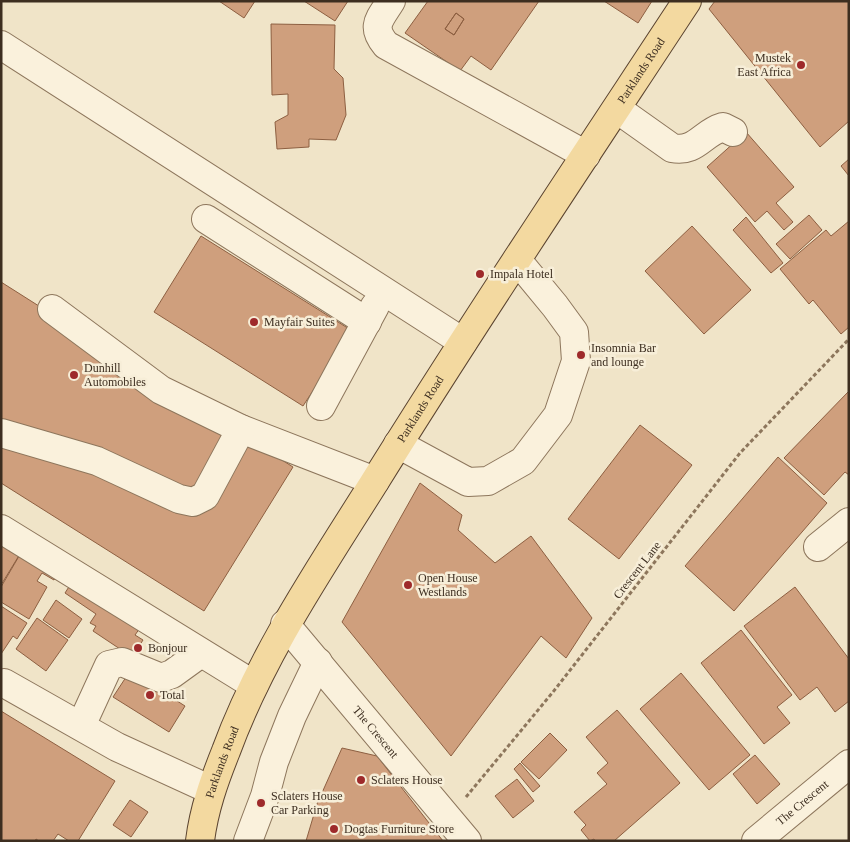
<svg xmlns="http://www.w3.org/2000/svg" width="850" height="842" viewBox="0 0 850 842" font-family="Georgia,serif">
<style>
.building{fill:#cf9f7d;stroke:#8d5f41;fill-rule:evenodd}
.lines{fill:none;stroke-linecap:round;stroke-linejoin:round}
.minor-casing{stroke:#8d765c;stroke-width:30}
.major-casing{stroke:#5b4430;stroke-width:30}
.path{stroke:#8d765c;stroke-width:3;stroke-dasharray:4 2.5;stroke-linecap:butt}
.minor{stroke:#faf1dc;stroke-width:28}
.major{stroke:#f3d9a0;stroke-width:28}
.poi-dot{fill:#9e2a2b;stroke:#f7eed8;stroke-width:2}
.labels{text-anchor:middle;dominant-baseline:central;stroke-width:5;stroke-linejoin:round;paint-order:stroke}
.poi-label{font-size:12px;fill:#3d2e20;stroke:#f7eed8;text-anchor:start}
.street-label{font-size:12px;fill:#3d2e20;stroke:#f7eed8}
</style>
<rect width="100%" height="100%" fill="#f0e4c8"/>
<path class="building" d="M 219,1 L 255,1 L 244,18 Z
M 304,1 L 348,1 L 335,21 Z
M 428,1 L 539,1 L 491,70 L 471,56 L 460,71 L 405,33 ZM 456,13 L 464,19 L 454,35 L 445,29 Z
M 604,1 L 652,1 L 638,23 Z
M 715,1 L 849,1 L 849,121 L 820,147 L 709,9 Z
M 456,13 L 464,19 L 454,35 L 445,29 Z
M 271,24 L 335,25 L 334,69 L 343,78 L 346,115 L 336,140 L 309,139 L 309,147 L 277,149 L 275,122 L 288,115 L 288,94 L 272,95 Z
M 746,132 L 794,187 L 776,203 L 793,222 L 784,230 L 767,211 L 755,222 L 707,167 Z
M 849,159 L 849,176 L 841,166 Z
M 809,215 L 822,230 L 790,259 L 776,244 Z
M 746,217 L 783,263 L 771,273 L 733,230 Z
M 849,221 L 849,327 L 841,334 L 813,300 L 809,304 L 780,269 L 826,230 L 831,236 Z
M 692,226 L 751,290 L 704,334 L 645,271 Z
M 201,236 L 354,332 L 327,388 L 318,383 L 303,406 L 154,312 Z
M 1,282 L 293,467 L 204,611 L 1,483 Z
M 849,391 L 849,475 L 845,472 L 824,495 L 784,458 Z
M 640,425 L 692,465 L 619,559 L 568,519 Z
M 778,457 L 827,503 L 734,611 L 685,566 Z
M 420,483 L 462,515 L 458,530 L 495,563 L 531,536 L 592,618 L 566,658 L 541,636 L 451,756 L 342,622 Z
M 1,537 L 23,549 L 1,585 Z
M 22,551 L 59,573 L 54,580 L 42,573 L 37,581 L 47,587 L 29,619 L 1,602 L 1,587 Z
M 72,582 L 140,628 L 135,635 L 143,640 L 132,657 L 93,631 L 96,626 L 90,623 L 96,614 L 65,593 Z
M 795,587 L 849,659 L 849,701 L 835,712 L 817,687 L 800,700 L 744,626 Z
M 56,600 L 82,619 L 69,638 L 43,620 Z
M 1,606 L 27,623 L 17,639 L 13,636 L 1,654 Z
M 37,618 L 68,640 L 46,671 L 16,649 Z
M 741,630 L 792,695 L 777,707 L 790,723 L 764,744 L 701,663 Z
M 130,671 L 185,706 L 169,732 L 113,697 Z
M 681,673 L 750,755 L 709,790 L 640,709 Z
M 617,710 L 680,783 L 614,841 L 595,841 L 594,839 L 590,841 L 581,830 L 586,825 L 574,812 L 607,784 L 597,773 L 608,763 L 586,737 Z
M 1,711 L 115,781 L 78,841 L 69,841 L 58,834 L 53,841 L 39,841 L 36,839 L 35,841 L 1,841 Z
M 550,733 L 567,750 L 539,779 L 521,762 Z
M 342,748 L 377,756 L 443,841 L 306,841 L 317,804 Z
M 755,755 L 780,784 L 757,804 L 733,774 Z
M 520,763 L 540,786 L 533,792 L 514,769 Z
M 517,779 L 534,801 L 513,818 L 495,796 Z
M 130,800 L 148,812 L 131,837 L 113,825 Z"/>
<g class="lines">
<g class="minor-casing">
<g id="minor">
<path d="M 391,1 C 380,19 370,26 386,45 L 586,155"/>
<path d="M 1,45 L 463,342"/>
<path d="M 617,109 L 672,148 C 696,153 702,133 723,127 L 733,132"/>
<path d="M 206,219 L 367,322"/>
<path d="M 52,309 L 161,390 L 241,429 L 375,481"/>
<path d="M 321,406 L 375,306"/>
<path d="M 1,433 L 97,461 L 179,499 L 193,502 L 205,496 L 241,429"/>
<path d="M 398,444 L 468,482 L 488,481 L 523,461 L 558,415 L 576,361 L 574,332 L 555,306 L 517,260"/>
<path d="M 1,529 L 254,685"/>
<path d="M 818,547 L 849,522"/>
<path id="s1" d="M 285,624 L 467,841"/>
<path d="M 4,683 L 117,747 L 211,790"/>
<path d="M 81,726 L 109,665 L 122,662 L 161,678 L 172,674 L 201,653"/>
<path d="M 248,841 L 265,796 L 274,762 L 292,716 L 318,662"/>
<path id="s2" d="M 756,841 L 849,764"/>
</g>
</g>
<g class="major-casing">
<g id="major">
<path id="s3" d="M 200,841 C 204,809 214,781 226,751 C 261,656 318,572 372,486 C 474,322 581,162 687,1"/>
</g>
</g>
<path class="path" d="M 466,797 L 553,692 L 740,453 L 849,339"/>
<use href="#minor" class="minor"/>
<use href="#major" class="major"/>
</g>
<g class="poi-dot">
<circle cx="801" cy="65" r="5"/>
<circle cx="480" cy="274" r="5"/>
<circle cx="254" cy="322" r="5"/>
<circle cx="581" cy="355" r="5"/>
<circle cx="74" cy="375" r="5"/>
<circle cx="408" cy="585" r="5"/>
<circle cx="138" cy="648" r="5"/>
<circle cx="150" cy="695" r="5"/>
<circle cx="361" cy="780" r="5"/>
<circle cx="261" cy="803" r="5"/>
<circle cx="334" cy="829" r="5"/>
</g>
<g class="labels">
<g class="poi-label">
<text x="791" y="58" text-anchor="end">Mustek<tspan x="791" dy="14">East Africa</tspan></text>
<text x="490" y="274">Impala Hotel</text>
<text x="264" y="322">Mayfair Suites</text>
<text x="591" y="348">Insomnia Bar<tspan x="591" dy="14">and lounge</tspan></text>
<text x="84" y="368">Dunhill<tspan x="84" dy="14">Automobiles</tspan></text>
<text x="418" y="578">Open House<tspan x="418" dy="14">Westlands</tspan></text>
<text x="148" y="648">Bonjour</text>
<text x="160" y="695">Total</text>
<text x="371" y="780">Sclaters House</text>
<text x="271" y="796">Sclaters House<tspan x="271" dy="14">Car Parking</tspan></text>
<text x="344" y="829">Dogtas Furniture Store</text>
</g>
<g class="street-label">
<text stroke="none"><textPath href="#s3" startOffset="892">Parklands Road</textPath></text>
<text stroke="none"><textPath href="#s3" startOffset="488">Parklands Road</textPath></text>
<text transform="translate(637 570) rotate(-52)">Crescent Lane</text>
<text stroke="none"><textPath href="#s1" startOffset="141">The Crescent</textPath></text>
<text stroke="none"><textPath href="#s3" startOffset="82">Parklands Road</textPath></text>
<text stroke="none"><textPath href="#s2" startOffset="60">The Crescent</textPath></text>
</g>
</g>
<rect width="850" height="842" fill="none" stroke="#3d2e20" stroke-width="5"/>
</svg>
